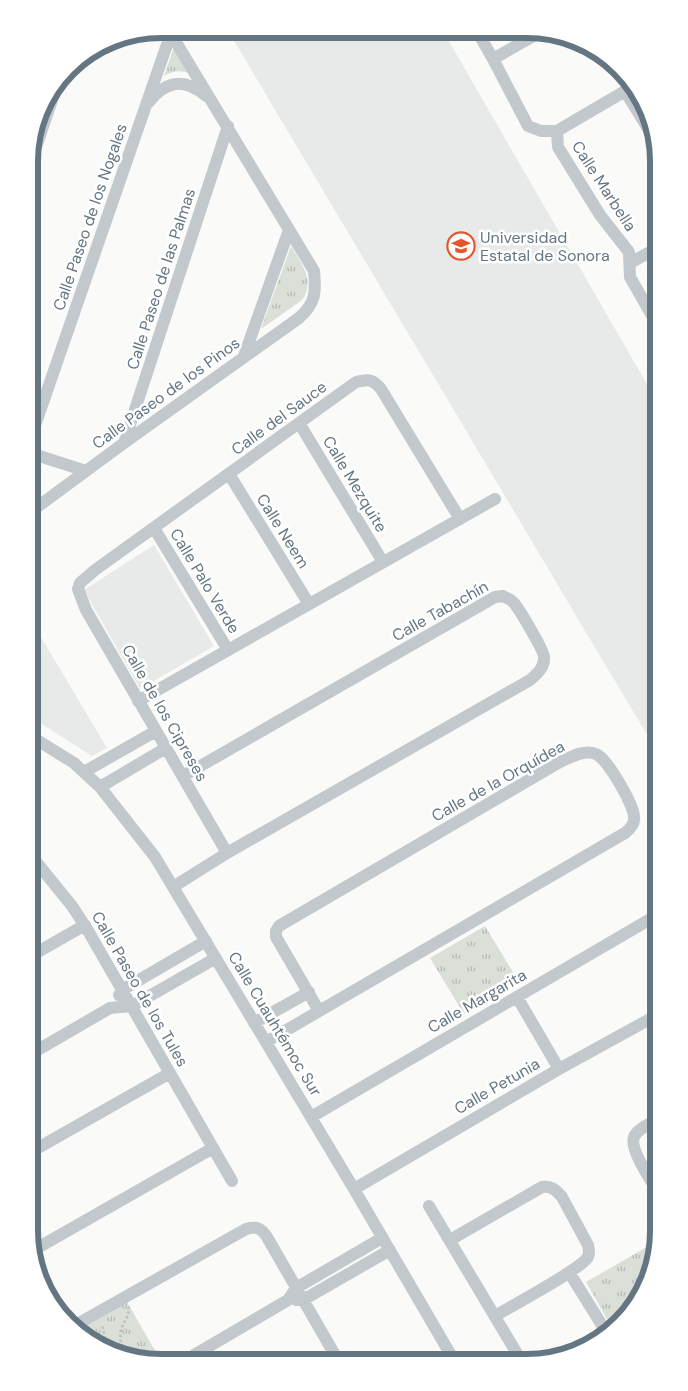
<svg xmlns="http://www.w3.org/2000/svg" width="688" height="1391" viewBox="0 0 688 1391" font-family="'DM Sans',sans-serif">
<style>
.built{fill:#e8e9e9}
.grass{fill:url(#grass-tufts)}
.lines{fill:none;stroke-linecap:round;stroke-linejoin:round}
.path{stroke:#bbbfc2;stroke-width:2.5;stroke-dasharray:2.5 2.5;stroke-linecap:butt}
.minor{stroke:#c3c8cc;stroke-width:12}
.labels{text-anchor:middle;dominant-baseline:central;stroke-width:5;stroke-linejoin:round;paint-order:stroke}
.street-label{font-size:16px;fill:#657683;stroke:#fff}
.poi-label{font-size:16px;fill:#657683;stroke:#fff;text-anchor:start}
.rim{fill:none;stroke:#657683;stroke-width:6}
</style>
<defs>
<pattern id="grass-tufts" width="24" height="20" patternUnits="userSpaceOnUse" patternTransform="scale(1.25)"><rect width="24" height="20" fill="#dadfd7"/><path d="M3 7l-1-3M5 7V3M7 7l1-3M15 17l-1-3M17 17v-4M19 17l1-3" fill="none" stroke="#b4b9b4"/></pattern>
</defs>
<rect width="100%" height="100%" fill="#fafaf8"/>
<path class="built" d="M 227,29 L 443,31 L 659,405 L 659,755 Z
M 154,545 L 214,646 L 140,689 L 84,590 Z
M 29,617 L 107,748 L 92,756 L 29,716 Z"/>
<path class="grass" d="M 173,50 L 176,50 L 192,74 C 181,70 174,70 164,76 Z
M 291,246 C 301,263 316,281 302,300 L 261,329 Z
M 485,926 L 519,982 L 464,1014 L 430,958 Z
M 659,1240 L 632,1311 L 611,1326 L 586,1282 Z
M 127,1302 L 161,1361 L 143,1361 L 77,1331 Z"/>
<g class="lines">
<path class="path" d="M 101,1342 L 105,1338 L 102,1324
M 122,1352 C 121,1343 119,1335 122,1327 C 125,1319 130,1316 128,1308"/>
<path class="minor" d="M 477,31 L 493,59 L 528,126 L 541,131 L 557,131 L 632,87
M 493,59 L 542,31
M 625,91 L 657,143
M 148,103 C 165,81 184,77 206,96
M 557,131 L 558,147 L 600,215 L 629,252 L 630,277 L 659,328
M 30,165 L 58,82
M 630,263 L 659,247
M 244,356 L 289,230
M 299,423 L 383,562
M 30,440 L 171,33
M 124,443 L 228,126
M 30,453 L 86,471
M 229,474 L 309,604
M 29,513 L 124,443 L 299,318 C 316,303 316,292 314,271 L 168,29
M 154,528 L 228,650
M 138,701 L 495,499
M 29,735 L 74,763 L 100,787 L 155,857 L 354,1189 L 455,1362
M 84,772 L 156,731
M 100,787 L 166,748
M 29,853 L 72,906 L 87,929 L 232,1181
M 227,853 L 86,610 L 78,589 L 80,583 L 95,570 L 356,382 C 368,379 373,379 381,389 L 460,519
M 173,887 L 227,853 L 530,680 C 537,674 545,667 544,657 C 544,651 519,608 513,602 C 511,600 507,598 503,596 L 495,597 L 183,776
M 29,957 L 85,925
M 119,995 L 122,990 L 206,941
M 517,997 L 559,1069
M 254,1023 L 309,992
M 266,1042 L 625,833 C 630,829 635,824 634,817 C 634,805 607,758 596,754 C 584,749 569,758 558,763 L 279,926 L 276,931 L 276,937 L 319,1011
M 29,1055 L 110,1008 L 132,1006 L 216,958
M 311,1117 L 659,914
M 29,1153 L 170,1073
M 354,1189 L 559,1069 L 659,1014
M 659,1193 C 652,1182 629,1149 634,1137 C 637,1129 652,1123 659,1118
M 429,1206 L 522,1362
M 450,1240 L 542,1187 C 552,1186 556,1190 562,1197 L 588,1245 C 589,1250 590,1253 588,1257 C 580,1270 511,1306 495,1316
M 32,1251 L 213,1148
M 569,1272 L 605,1330
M 296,1300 L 303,1300 L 390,1250
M 72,1327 L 246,1229 C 257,1226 261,1228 267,1237 L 339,1362
M 184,1361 L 288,1300 L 296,1288 L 382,1238"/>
</g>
<defs>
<g id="university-ring" transform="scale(1.4375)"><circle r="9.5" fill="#fff" stroke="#e4572e" stroke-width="1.5"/><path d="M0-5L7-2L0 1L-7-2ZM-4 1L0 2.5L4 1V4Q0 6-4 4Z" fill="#e4572e"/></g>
</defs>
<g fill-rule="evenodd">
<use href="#university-ring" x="461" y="246"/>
</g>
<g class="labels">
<g class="street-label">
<text transform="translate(604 186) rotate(57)">Calle Marbella</text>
<text transform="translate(90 217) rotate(-71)">Calle Paseo de los Nogales</text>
<text transform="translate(161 279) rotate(-72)">Calle Paseo de las Palmas</text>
<text transform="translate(166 393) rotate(-36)">Calle Paseo de los Pinos</text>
<text transform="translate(279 418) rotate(-36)">Calle del Sauce</text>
<text transform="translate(355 484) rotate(59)">Calle Mezquite</text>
<text transform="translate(283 531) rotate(58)">Calle Neem</text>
<text transform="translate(205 581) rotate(59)">Calle Palo Verde</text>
<text transform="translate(440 611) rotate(-29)">Calle Tabachín</text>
<text transform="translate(165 713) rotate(60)">Calle de los Cipreses</text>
<text transform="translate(498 781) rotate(-29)">Calle de la Orquídea</text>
<text transform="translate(140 989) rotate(60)">Calle Paseo de los Tules</text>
<text transform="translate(477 1001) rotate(-30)">Calle Margarita</text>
<text transform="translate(275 1024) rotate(59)">Calle Cuauhtémoc Sur</text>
<text transform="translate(497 1086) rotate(-30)">Calle Petunia</text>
</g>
<g class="poi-label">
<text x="480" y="237">Universidad<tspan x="480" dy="18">Estatal de Sonora</tspan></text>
</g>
</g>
<path d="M0 0H688V1391H0ZM161 38H527A123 123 0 0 1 650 161V1231A123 123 0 0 1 527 1354H161A123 123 0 0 1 38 1231V161A123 123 0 0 1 161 38Z" fill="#fff" fill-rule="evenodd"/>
<path class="rim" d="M161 38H527A123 123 0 0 1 650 161V1231A123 123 0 0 1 527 1354H161A123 123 0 0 1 38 1231V161A123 123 0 0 1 161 38Z"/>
</svg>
